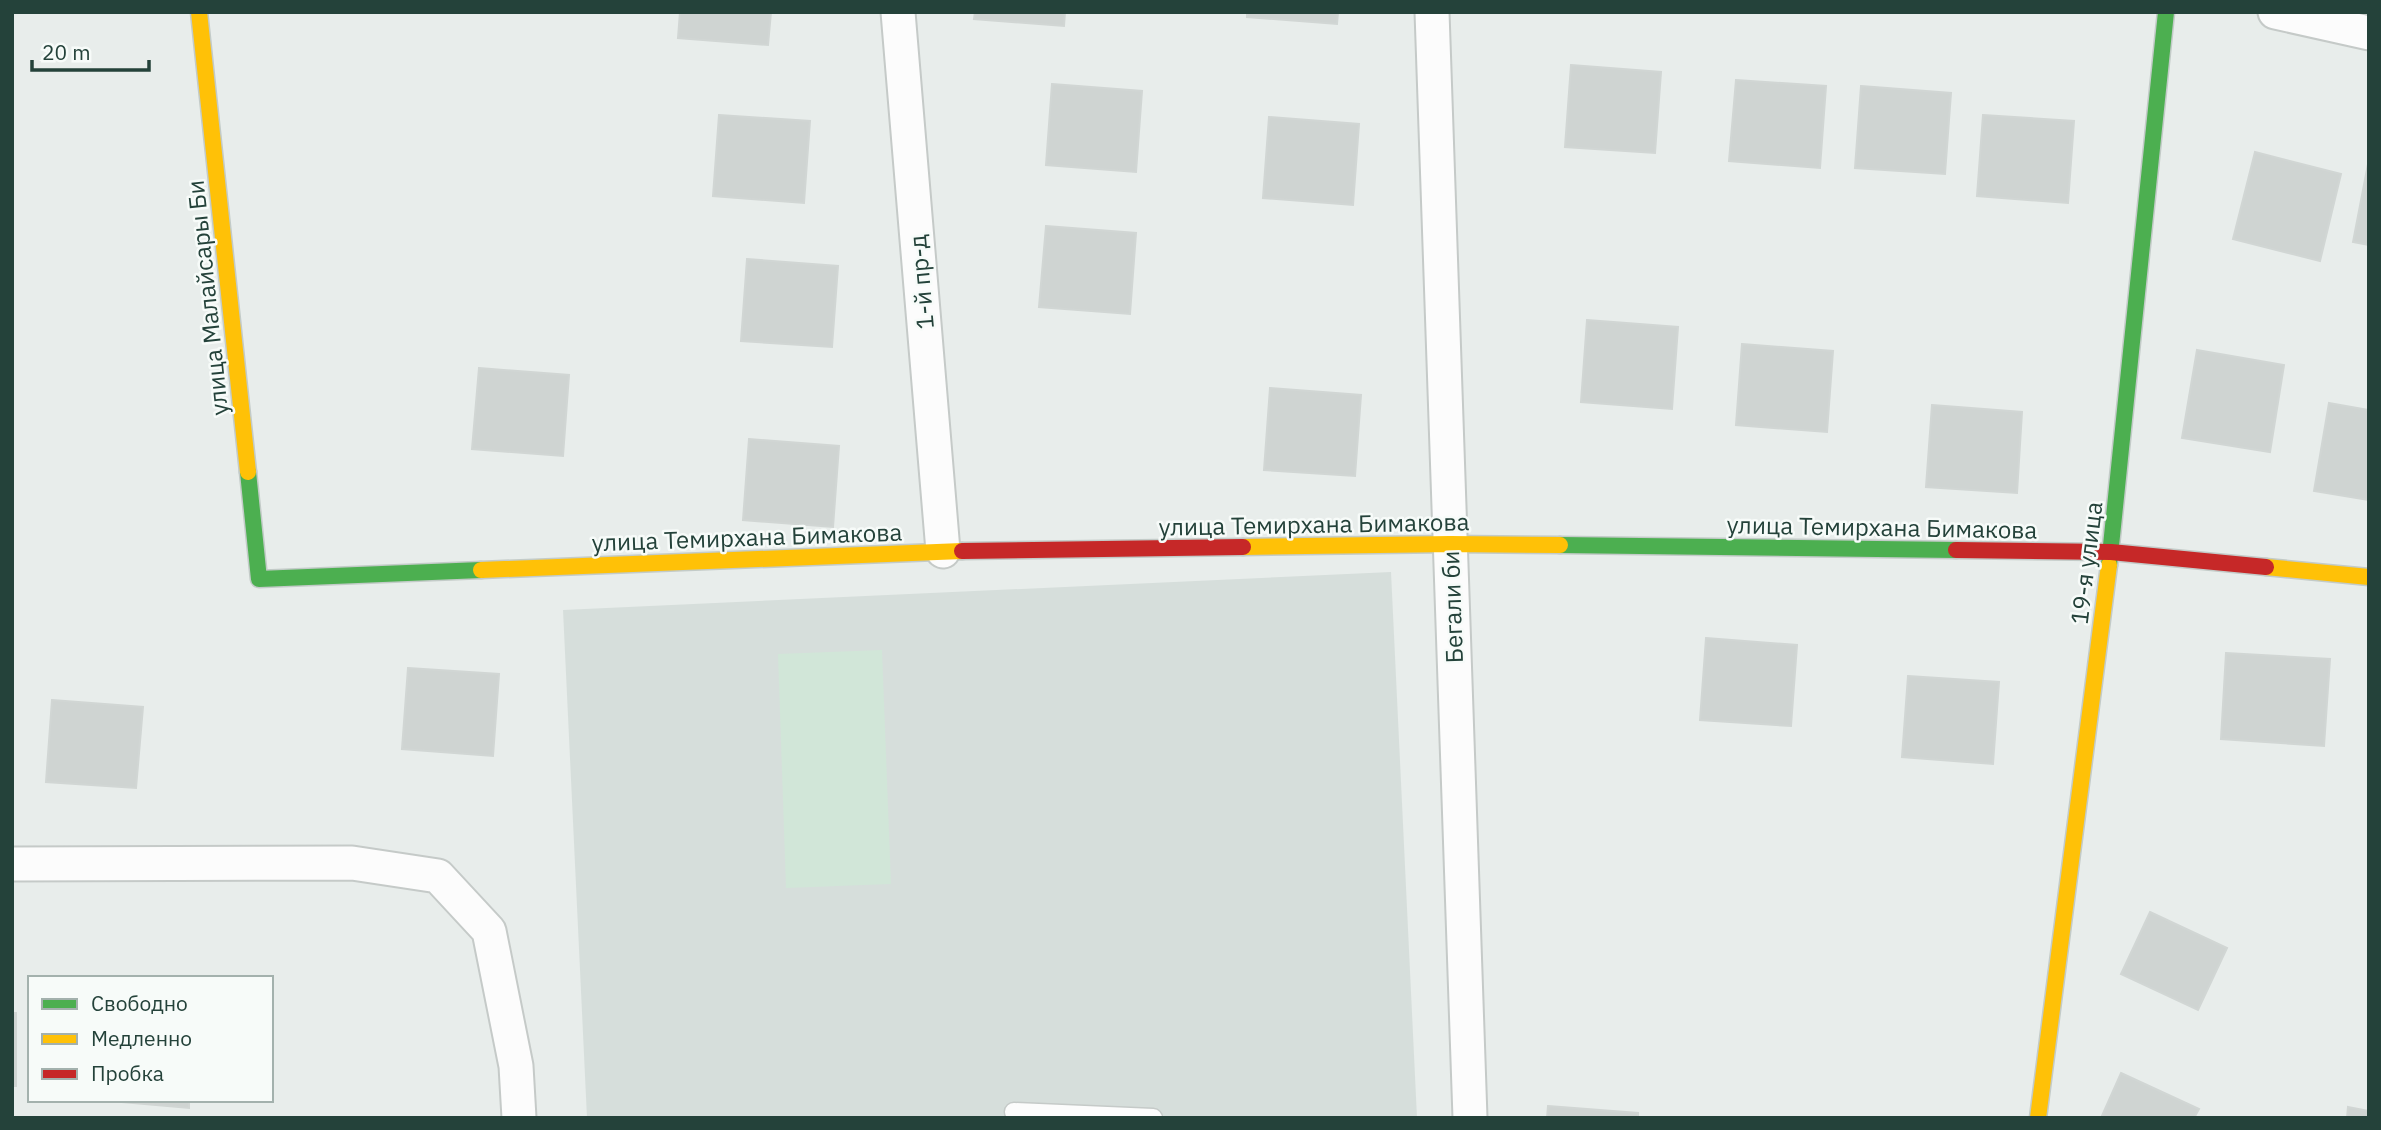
<svg xmlns="http://www.w3.org/2000/svg" width="2381" height="1130" viewBox="0 0 2381 1130" font-family="'IBM Plex Sans',sans-serif">
<style>
.built{fill:#d6dedb}
.green{fill:#d1e6d8}
.building{fill:#cfd4d2;stroke:#d1d6d4;stroke-width:2}
.lines{fill:none;stroke-linecap:round;stroke-linejoin:round}
.lane-casing{stroke:#c5cac8;stroke-width:21}
.street-casing{stroke:#c5cac8;stroke-width:37}
.fast-casing{stroke:#c3cbc8;stroke-width:19}
.slow-casing{stroke:#c3cbc8;stroke-width:19}
.jam-casing{stroke:#c3cbc8;stroke-width:19}
.lane{stroke:#fcfcfc;stroke-width:18}
.street{stroke:#fcfcfc;stroke-width:33}
.fast{stroke:#4caf50;stroke-width:16}
.slow{stroke:#ffc107;stroke-width:16}
.jam{stroke:#c62828;stroke-width:16}
.labels{text-anchor:middle;dominant-baseline:central;stroke-width:5;stroke-linejoin:round;paint-order:stroke}
.street-label{font-size:24px;fill:#24423a;stroke:#f7fbf9}
</style>
<rect width="100%" height="100%" fill="#e8edeb"/>
<path class="built" d="M 1391,572 L 1417,1118 L 587,1118 L 563,610 Z"/>
<path class="green" d="M 882,650 L 891,884 L 786,888 L 778,654 Z"/>
<path class="building" d="M 680,12 L 771,12 L 768,45 L 678,38 Z
M 975,12 L 1065,12 L 1064,26 L 974,19 Z
M 1247,12 L 1338,12 L 1337,24 L 1247,17 Z
M 1571,65 L 1661,72 L 1655,153 L 1565,147 Z
M 1736,80 L 1826,86 L 1820,168 L 1729,161 Z
M 1052,84 L 1142,91 L 1136,172 L 1046,165 Z
M 1861,86 L 1951,93 L 1945,174 L 1855,168 Z
M 719,115 L 810,121 L 804,203 L 713,196 Z
M 1983,115 L 2074,121 L 2068,203 L 1977,196 Z
M 1269,117 L 1359,124 L 1353,205 L 1263,198 Z
M 2255,152 L 2341,174 L 2320,261 L 2233,239 Z
M 2368,164 L 2369,164 L 2369,245 L 2353,242 Z
M 1046,226 L 1136,233 L 1130,314 L 1039,307 Z
M 747,259 L 838,266 L 832,347 L 741,341 Z
M 1587,320 L 1678,327 L 1672,409 L 1581,402 Z
M 1742,344 L 1833,351 L 1827,432 L 1736,425 Z
M 2197,350 L 2284,365 L 2270,452 L 2182,438 Z
M 479,368 L 569,375 L 563,456 L 472,449 Z
M 1270,388 L 1361,395 L 1355,476 L 1264,470 Z
M 2329,403 L 2369,410 L 2369,500 L 2314,491 Z
M 1932,405 L 2022,412 L 2017,493 L 1926,487 Z
M 749,439 L 839,446 L 833,527 L 743,520 Z
M 1706,638 L 1797,645 L 1791,726 L 1700,720 Z
M 2226,653 L 2330,659 L 2324,746 L 2221,739 Z
M 408,668 L 499,674 L 493,756 L 402,749 Z
M 1908,676 L 1999,682 L 1993,764 L 1902,757 Z
M 52,700 L 143,707 L 136,788 L 46,782 Z
M 2150,912 L 2227,948 L 2198,1010 L 2121,974 Z
M 12,1013 L 16,1013 L 16,1086 L 12,1086 Z
M 2121,1073 L 2199,1109 L 2194,1118 L 2101,1118 Z
M 99,1100 L 189,1100 L 189,1108 Z
M 1548,1106 L 1638,1113 L 1638,1118 L 1547,1118 Z
M 2348,1107 L 2369,1111 L 2369,1118 L 2347,1118 Z"/>
<g class="lines">
<g class="lane-casing">
<path id="lane" d="M 1014,1112 L 1153,1118"/>
</g>
<g class="street-casing">
<path id="street" d="M 898,12 L 943,551
M 1432,12 L 1470,1118
M 2275,12 L 2369,33
M 12,864 L 352,863 L 438,876 L 489,931 L 516,1066 L 519,1118"/>
</g>
<g class="fast-casing">
<path id="fast" d="M 248,472 L 259,579 L 481,570
M 1560,545 L 1956,550
M 2109,565 L 2166,12"/>
</g>
<g class="slow-casing">
<path id="slow" d="M 199,12 L 248,472
M 1243,547 L 1450,544 L 1560,545
M 2266,567 L 2369,577
M 481,570 L 962,551
M 2038,1118 L 2109,565"/>
</g>
<g class="jam-casing">
<path id="jam" d="M 1956,550 L 2111,552 L 2266,567
M 962,551 L 1243,547"/>
</g>
<use href="#lane" class="lane"/>
<use href="#street" class="street"/>
<use href="#fast" class="fast"/>
<use href="#slow" class="slow"/>
<use href="#jam" class="jam"/>
</g>
<g class="labels">
<g class="street-label">
<text transform="translate(921 282) rotate(-95)">1-й пр-д</text>
<text transform="translate(207 298) rotate(-96)">улица Малайcары Би</text>
<text transform="translate(1314 524) rotate(-1)">улица Темирхана Бимакова</text>
<text transform="translate(1882 527) rotate(1)">улица Темирхана Бимакова</text>
<text transform="translate(747 537) rotate(-2)">улица Темирхана Бимакова</text>
<text transform="translate(2086 563) rotate(-83)">19-я улица</text>
<text transform="translate(1452 607) rotate(-92)">Бегали би</text>
</g>
</g>
<rect width="2381" height="1130" fill="none" stroke="#24423a" stroke-width="28"/>
<rect x="28" y="976" width="245" height="126" fill="#f7fbf9" stroke="#a3b1ad" stroke-width="2"/>
<rect x="42" y="999" width="35" height="10" fill="#4caf50" stroke="#a3b1ad" stroke-width="2"/>
<text x="91" y="1011" font-size="21" fill="#24423a">Свободно</text>
<rect x="42" y="1034" width="35" height="10" fill="#ffc107" stroke="#a3b1ad" stroke-width="2"/>
<text x="91" y="1046" font-size="21" fill="#24423a">Медленно</text>
<rect x="42" y="1069" width="35" height="10" fill="#c62828" stroke="#a3b1ad" stroke-width="2"/>
<text x="91" y="1081" font-size="21" fill="#24423a">Пробка</text>
<path d="M32 60v10h117v-10" fill="none" stroke="#24423a" stroke-width="3.5"/>
<text x="42" y="60" font-size="21" fill="#24423a" stroke="#f7fbf9" stroke-width="5" paint-order="stroke">20 m</text>
</svg>
